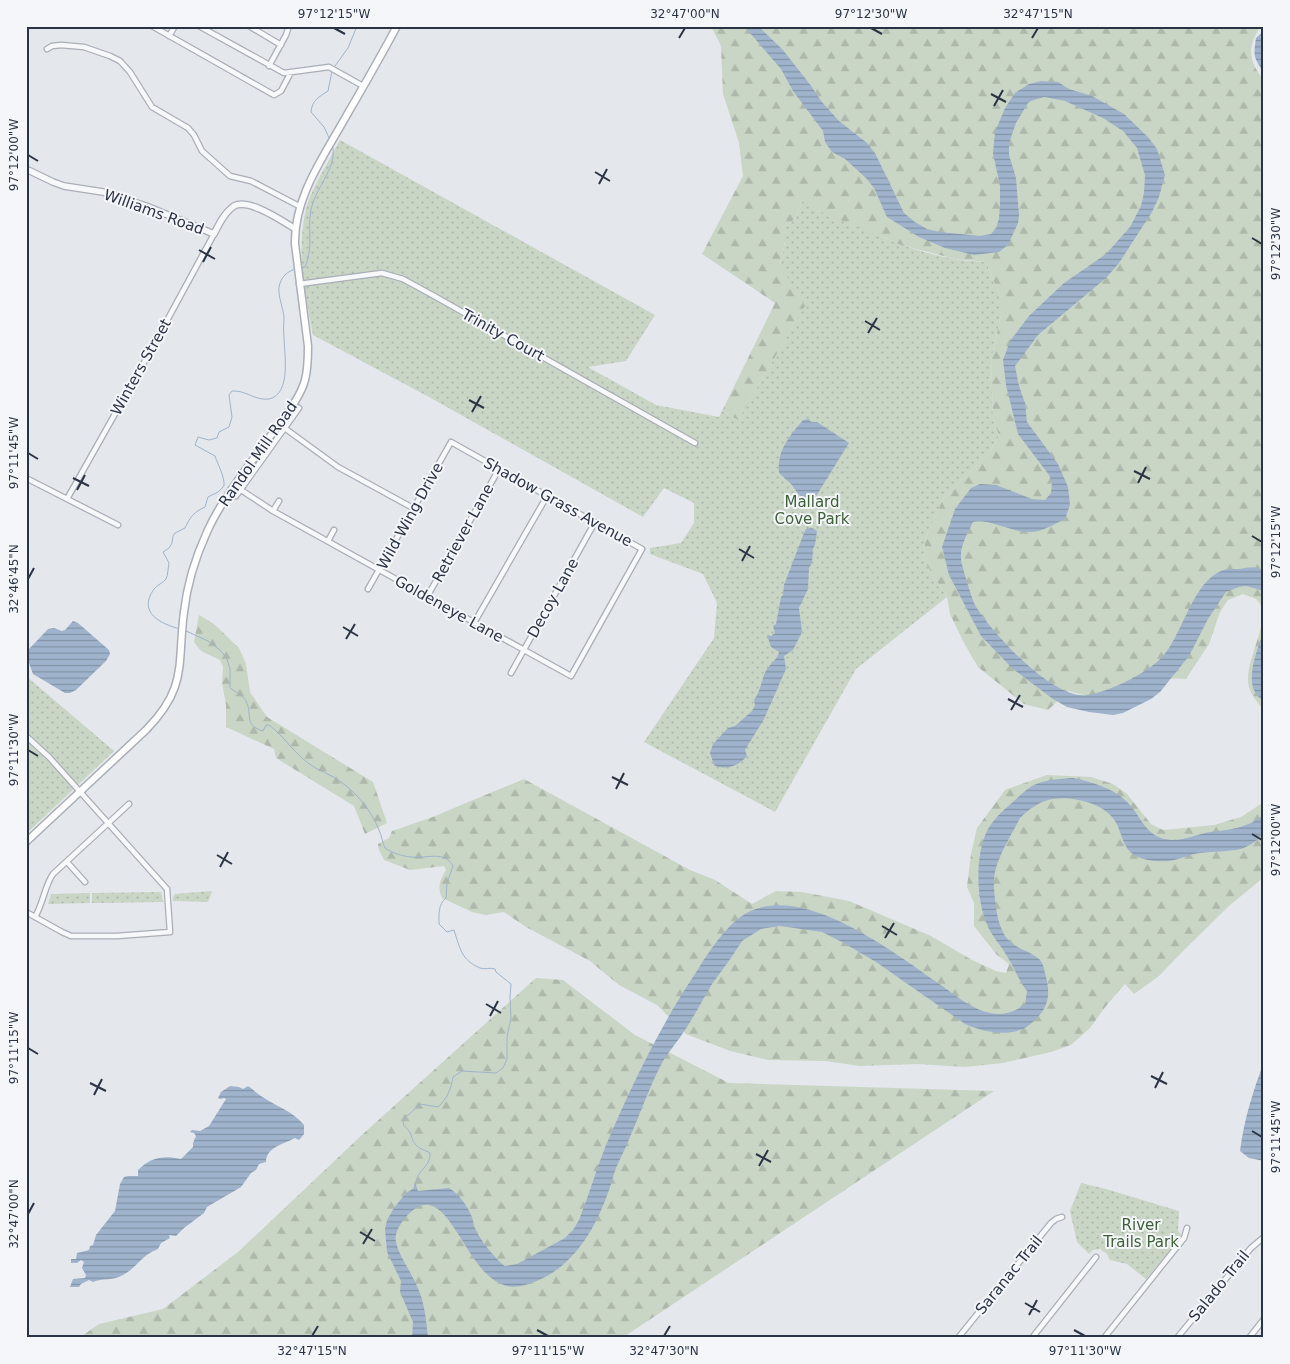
<svg xmlns="http://www.w3.org/2000/svg" width="1290" height="1364" viewBox="0 0 1290 1364" font-family="'DejaVu Sans',sans-serif">
<style>
.grass{fill:url(#grass-dots)}
.forest{fill:url(#forest-firs)}
.water{fill:url(#water-rules)}
.lines{fill:none;stroke-linecap:round;stroke-linejoin:round}
.stream{stroke:#9fb4cc;stroke-width:1}
.minor-casing{stroke:#a9aeb7;stroke-width:7}
.tertiary-casing{stroke:#a9aeb7;stroke-width:8}
.secondary-casing{stroke:#a9aeb7;stroke-width:9}
.minor{stroke:#f7f8fa;stroke-width:4.5}
.tertiary{stroke:#f7f8fa;stroke-width:5.5}
.secondary{stroke:#fff;stroke-width:6}
.ticks{fill:none;stroke:#2b3445;stroke-width:2}
.labels{text-anchor:middle;dominant-baseline:central;stroke-width:4;stroke-linejoin:round;paint-order:stroke}
.street-label{font-size:15px;fill:#2b3445;stroke:#f4f6f9}
.park-label{font-size:15px;fill:#3f6138;stroke:#f4f6f9}
.neatline{fill:none;stroke:#2b3445;stroke-width:2}
.ticks-label{font-size:12px;text-anchor:middle;fill:#2b3445}
</style>
<defs>
<pattern id="grass-dots" width="8" height="8" patternUnits="userSpaceOnUse" patternTransform="scale(1.25)"><rect width="8" height="8" fill="#c9d6c5"/><path d="M2 2h.1M6 6h.1" fill="none" stroke="#adb8ab" stroke-width="1.8" stroke-linecap="round"/></pattern>
<pattern id="forest-firs" width="22" height="20" patternUnits="userSpaceOnUse" patternTransform="scale(1.25)"><rect width="22" height="20" fill="#c9d6c5"/><path d="M5 1l3.5 6h-7zM16 11l3.5 6h-7z" fill="#adb8ab"/></pattern>
<pattern id="water-rules" width="6" height="5" patternUnits="userSpaceOnUse" patternTransform="scale(1.25)"><rect width="6" height="5" fill="#9fb4cc"/><path d="M0 2.5h6" fill="none" stroke="#8293a7"/></pattern>
</defs>
<rect width="100%" height="100%" fill="#e4e7ec"/>
<path class="grass" d="M 340,140 L 655,315 L 626,361 L 588,367 L 656,405 L 719,417 L 722,411 L 738,420 L 804,307 L 780,266 L 785,242 L 785,228 L 796,217 L 803,199 C 852,224 901,250 955,259 C 965,261 976,261 986,262 L 1001,298 L 1001,315 L 991,360 L 993,417 L 999,436 L 989,453 L 943,499 L 926,537 L 923,559 L 947,597 L 856,669 L 775,812 L 644,742 L 714,638 L 717,603 L 703,574 L 650,554 L 650,548 L 681,543 L 694,523 L 694,503 L 664,488 L 643,517 L 429,397 L 313,335 C 305,294 296,251 306,209 C 311,189 330,159 340,140 Z
M 26,676 L 114,751 L 27,833 L 26,831 Z
M 212,891 L 208,902 L 173,901 L 173,897 L 175,894 Z
M 161,892 L 163,902 L 92,903 L 92,893 Z
M 90,893 L 90,903 L 48,904 L 51,894 Z
M 1081,1183 L 1106,1189 L 1179,1211 L 1178,1230 L 1182,1237 L 1146,1279 L 1127,1264 L 1110,1260 L 1107,1254 L 1100,1249 L 1093,1250 L 1089,1254 L 1077,1242 L 1070,1211 Z"/>
<path class="forest" d="M 711,26 L 1264,26 L 1264,29 L 1259,29 C 1247,47 1249,63 1264,80 L 1264,711 C 1259,704 1251,695 1249,687 C 1242,663 1275,617 1257,600 C 1254,597 1247,596 1243,594 L 1228,600 L 1220,612 L 1209,644 L 1186,679 L 1157,678 L 1094,698 L 1069,691 L 1048,710 L 1024,704 L 978,667 L 963,641 L 950,614 L 947,597 L 923,559 L 926,537 L 943,499 L 989,453 L 999,436 L 993,417 L 991,360 L 1001,315 L 1001,298 L 986,262 L 955,259 L 901,245 L 814,209 L 803,199 L 796,217 L 785,228 L 785,242 L 780,265 L 805,306 L 738,420 L 722,411 L 775,303 L 702,254 L 743,176 L 739,143 L 723,94 L 721,46 Z
M 199,615 L 214,624 L 239,648 L 246,664 L 250,692 L 267,717 L 373,782 L 387,823 L 365,834 L 354,806 L 276,758 L 274,749 L 226,727 L 226,705 L 222,683 L 223,667 L 220,660 L 201,651 L 194,642 Z
M 1047,775 L 1091,777 L 1113,784 L 1127,794 L 1151,824 L 1163,830 L 1214,825 L 1241,817 L 1264,802 L 1264,877 L 1229,906 L 1183,951 L 1159,976 L 1134,994 L 1125,984 L 1106,1006 L 1090,1028 L 1071,1045 L 1051,1052 L 1003,1063 L 965,1067 L 918,1064 L 860,1066 L 825,1061 L 768,1060 L 730,1051 L 686,1034 L 657,1005 L 619,985 L 590,961 L 526,927 L 504,912 L 485,915 L 472,912 L 442,898 C 437,886 440,881 446,870 L 444,866 L 410,870 L 384,860 L 379,850 L 378,844 L 389,838 L 392,831 L 430,818 L 524,779 L 690,870 L 715,880 L 752,904 L 776,891 L 802,892 L 849,901 L 931,936 L 972,960 L 996,971 L 1006,973 L 1009,964 L 997,955 L 974,926 L 974,903 L 967,887 L 971,854 L 977,828 L 1005,790 Z
M 536,978 L 563,980 L 635,1035 L 729,1083 L 994,1091 L 622,1338 L 79,1338 L 99,1324 L 163,1309 L 238,1252 L 364,1133 Z"/>
<path class="water" d="M 744,26 L 758,26 L 783,50 L 812,87 L 821,101 L 839,121 L 867,143 L 875,153 L 904,213 L 915,222 L 927,229 L 940,232 L 980,236 L 991,234 L 996,229 L 999,218 L 1000,203 L 1000,186 L 993,153 L 995,132 L 1005,108 L 1015,93 L 1029,84 L 1041,81 L 1058,82 L 1069,89 L 1092,96 L 1124,114 L 1148,137 L 1157,149 L 1165,175 L 1159,197 L 1152,212 L 1119,263 L 1106,278 L 1038,335 L 1015,366 L 1019,386 L 1025,403 L 1027,422 L 1058,464 L 1068,487 L 1070,505 L 1065,519 C 1054,524 1041,533 1028,532 C 1011,532 988,518 973,522 C 968,533 960,545 961,558 C 961,565 972,598 975,605 C 991,632 1053,700 1087,695 C 1109,692 1148,673 1163,656 C 1184,633 1193,577 1227,569 C 1231,569 1235,569 1238,569 C 1249,568 1255,565 1264,571 L 1264,591 L 1246,586 L 1239,587 L 1226,592 L 1208,619 L 1189,656 L 1160,692 L 1151,699 L 1123,713 L 1113,715 L 1089,712 L 1067,707 L 1053,699 L 1013,669 L 981,636 L 949,575 L 942,547 L 955,509 L 971,488 L 980,484 L 996,485 L 1032,499 L 1045,500 L 1051,493 L 1052,483 L 1049,475 L 1018,434 L 1006,385 L 1003,360 L 1010,341 L 1029,316 L 1064,283 L 1106,254 L 1130,227 L 1141,206 L 1144,193 L 1145,175 L 1137,148 L 1123,131 L 1103,118 L 1065,101 L 1044,97 L 1031,101 L 1028,103 L 1016,123 L 1009,143 L 1009,155 L 1016,178 L 1019,215 L 1018,223 L 1008,245 L 999,252 L 974,255 L 945,248 L 919,237 L 887,217 L 874,188 L 866,178 L 845,159 L 832,152 L 825,142 L 823,131 L 793,91 L 781,69 Z
M 1264,31 L 1264,74 C 1254,56 1253,59 1256,38 Z
M 809,419 L 811,422 L 817,422 L 849,443 L 813,501 L 811,500 C 800,500 798,493 792,485 C 788,481 783,477 779,473 C 777,450 789,437 803,420 Z
M 812,528 L 817,531 L 815,545 L 813,549 L 812,563 L 809,568 L 808,589 L 799,608 L 802,632 L 793,650 L 784,656 L 786,669 L 764,719 L 745,750 L 747,756 C 739,766 725,771 714,765 L 710,753 L 713,744 L 728,728 L 735,726 L 752,711 L 755,705 L 754,700 C 762,689 761,679 767,669 C 771,663 777,660 779,652 L 771,647 L 767,635 L 771,636 L 775,633 L 773,626 L 776,624 L 781,597 L 783,595 L 784,585 L 804,533 L 806,529 Z
M 73,621 L 78,623 L 109,650 L 110,654 L 106,661 L 76,690 L 70,693 L 65,693 L 33,674 L 29,663 L 29,649 L 48,629 L 54,628 L 62,631 L 65,630 Z
M 1264,631 L 1264,702 C 1260,698 1256,695 1254,690 C 1247,674 1258,647 1264,631 Z
M 1073,778 C 1091,782 1111,787 1125,800 C 1143,816 1144,839 1173,840 C 1185,840 1198,834 1210,832 C 1229,830 1249,828 1264,814 L 1264,834 C 1257,840 1250,846 1241,849 C 1228,852 1213,851 1200,853 C 1191,854 1183,858 1174,860 C 1163,863 1142,861 1133,854 C 1123,848 1121,830 1115,821 C 1104,803 1072,796 1053,799 C 1040,801 1029,809 1020,818 C 1009,840 992,863 994,888 C 995,903 997,923 1005,936 C 1014,949 1029,950 1039,959 C 1043,963 1044,968 1045,973 C 1052,998 1048,1010 1028,1026 C 1011,1038 982,1032 965,1024 L 876,962 L 842,942 L 822,932 L 780,926 L 761,929 L 742,941 C 733,956 722,970 712,984 C 703,999 695,1015 685,1030 C 678,1041 670,1050 663,1061 C 650,1085 641,1112 630,1137 C 626,1148 620,1158 616,1168 C 613,1175 612,1183 609,1190 C 594,1233 569,1275 521,1286 C 464,1298 452,1163 405,1218 C 400,1224 394,1234 396,1242 C 399,1256 411,1272 417,1286 C 425,1303 426,1320 428,1338 L 412,1338 L 413,1322 L 400,1292 L 401,1281 L 387,1252 L 385,1229 L 387,1220 L 394,1208 L 405,1194 L 414,1188 L 415,1182 L 418,1191 L 449,1188 C 458,1193 467,1205 471,1215 C 473,1218 473,1222 474,1226 C 478,1237 495,1259 505,1266 L 517,1264 L 565,1238 L 573,1230 L 579,1220 C 589,1195 596,1170 606,1145 C 631,1087 658,1030 693,977 C 706,957 719,934 739,918 C 794,876 889,949 935,981 C 952,992 970,1009 990,1013 C 1004,1016 1015,1012 1025,1004 L 1027,991 C 1019,981 1015,969 1008,958 C 1001,945 991,936 986,922 C 976,897 975,853 988,829 C 995,817 1005,809 1014,801 C 1022,794 1029,786 1039,783 C 1050,779 1061,779 1073,778 Z
M 1264,1062 L 1264,1161 L 1249,1158 L 1240,1151 C 1244,1120 1253,1091 1264,1062 Z
M 230,1086 L 239,1087 L 243,1089 L 248,1086 C 253,1089 256,1093 261,1096 C 275,1106 293,1111 304,1125 L 304,1134 L 299,1140 L 295,1138 C 284,1144 266,1147 266,1162 L 259,1164 L 256,1170 L 251,1173 L 241,1187 L 207,1207 L 204,1213 L 184,1228 L 176,1236 L 169,1235 L 170,1238 L 161,1243 L 158,1249 C 140,1256 138,1267 123,1275 C 114,1281 102,1278 93,1282 L 89,1280 L 81,1284 L 79,1287 L 70,1287 L 73,1279 L 85,1278 L 86,1275 L 82,1268 L 84,1262 L 81,1260 L 77,1263 L 71,1263 L 71,1259 L 76,1259 L 77,1253 L 89,1250 L 90,1246 L 93,1245 L 96,1235 L 115,1211 L 120,1184 L 124,1177 L 128,1176 L 138,1176 L 138,1170 C 151,1157 163,1155 181,1159 L 193,1147 L 193,1143 L 196,1136 L 194,1133 L 190,1132 L 192,1130 L 200,1131 L 209,1126 L 226,1099 L 224,1098 L 220,1099 L 218,1098 L 221,1092 Z"/>
<g class="lines">
<path class="stream" d="M 335,66 L 348,48 L 357,26
M 330,140 L 324,127 L 311,112 C 312,100 319,97 328,91 L 332,71
M 300,268 L 305,267 C 314,247 307,230 311,210 C 315,188 336,170 333,148
M 180,629 C 161,624 137,613 154,589 C 157,585 163,583 166,579 C 168,575 168,568 169,563 L 163,552 L 169,548 L 172,543 L 173,536 L 175,533 L 185,528 C 190,517 194,512 205,507 L 208,497 L 218,492 L 224,486 C 225,477 218,465 215,456 L 195,445 L 198,437 L 209,440 L 217,438 L 219,432 L 229,427 L 232,417 L 229,395 L 232,391 C 246,390 255,401 269,399 C 292,394 284,352 284,337 C 283,330 284,324 284,317 C 283,307 278,297 279,287 C 281,277 287,271 296,269
M 184,630 L 208,641 L 220,650 L 227,659 L 230,669 L 230,688 C 235,692 243,695 246,701 C 253,715 243,725 263,731 L 266,725 L 269,725 C 284,736 293,752 308,763 C 318,771 331,774 341,782 C 357,793 372,812 379,830 C 382,836 382,842 385,848 C 393,853 401,856 411,857 C 426,859 445,850 453,866 L 447,883 L 446,898 C 438,904 439,915 439,924 L 447,932 L 454,930 C 460,948 461,960 480,968 C 485,970 490,967 495,969 L 496,972 L 511,984 L 510,997 L 511,1018 L 507,1037 L 507,1059 L 503,1068 L 496,1073 L 462,1071 L 453,1077 C 451,1089 447,1099 438,1107 L 420,1104 C 414,1109 411,1114 405,1117 L 403,1121 L 404,1126 C 413,1133 410,1137 415,1144 C 419,1149 425,1150 430,1153 C 431,1164 422,1168 418,1176 C 416,1180 415,1185 414,1189"/>
<g class="minor-casing">
<path id="minor" d="M 152,26 L 274,95 L 281,91 L 291,72
M 199,26 L 284,73 L 329,67 L 363,86
M 249,26 L 281,45
M 169,36 L 175,26
M 47,49 L 52,46 L 61,45 L 84,47 L 110,56 L 120,61 L 130,72 L 152,107 L 188,128 L 194,135 L 202,151 L 230,176 L 251,181 L 299,206
M 269,66 L 286,35 L 289,26
M 299,284 L 382,273 L 403,279 L 436,297 L 695,443
M 279,424 L 338,467 L 413,508
M 26,478 L 118,525
M 235,486 L 273,511 L 571,676 L 642,549 L 451,442 C 423,491 396,540 368,589
M 236,496 L 299,408
M 67,499 L 151,350 L 214,234
M 273,511 L 279,501
M 328,541 L 334,530
M 427,597 L 499,469
M 474,623 L 547,496
M 511,673 L 595,522
M 26,736 L 49,757 L 167,889 L 170,932 L 117,936 L 71,936 L 62,932 L 26,912
M 67,862 L 85,882
M 35,917 C 43,904 45,885 53,874 L 129,804
M 958,1338 L 1051,1223 L 1056,1219 L 1062,1217
M 1032,1338 L 1096,1257
M 1104,1338 L 1184,1238 L 1187,1228
M 1177,1338 L 1251,1248 L 1264,1237
M 1249,1338 L 1264,1319"/>
</g>
<g class="tertiary-casing">
<path id="tertiary" d="M 26,169 L 53,182 L 64,186 L 103,192 L 146,206 L 214,234 C 219,224 225,212 234,206 C 249,198 282,221 294,228"/>
</g>
<g class="secondary-casing">
<path id="secondary" d="M 26,842 L 146,730 C 188,687 177,665 184,612 C 187,585 196,556 207,532 C 223,496 253,461 276,428 C 287,413 300,398 305,380 C 308,369 308,357 308,346 L 295,244 C 294,198 322,159 344,120 C 362,89 380,58 397,26"/>
</g>
<use href="#minor" class="minor"/>
<use href="#tertiary" class="tertiary"/>
<use href="#secondary" class="secondary"/>
</g>
<path class="ticks" d="M 334,28 L 345,34M 871,28 L 882,34M 679,38 L 685,28M 1032,38 L 1038,28M 991,94 L 1006,102M 994,106 L 1003,90M 28,155 L 38,161M 595,172 L 610,181M 599,184 L 607,169M 1252,238 L 1262,244M 199,250 L 215,259M 203,262 L 211,247M 865,321 L 880,330M 868,333 L 877,318M 469,400 L 484,408M 472,412 L 481,396M 28,453 L 38,459M 1134,471 L 1150,479M 73,478 L 89,486M 1138,483 L 1146,467M 77,490 L 85,475M 1252,536 L 1262,542M 739,549 L 754,558M 742,561 L 750,546M 28,579 L 34,568M 343,627 L 358,636M 346,639 L 355,624M 1008,699 L 1023,707M 1011,710 L 1020,695M 28,750 L 38,756M 612,777 L 628,785M 616,789 L 624,773M 1252,834 L 1262,840M 217,855 L 232,864M 220,867 L 228,852M 882,926 L 897,935M 885,938 L 894,923M 486,1004 L 501,1013M 490,1016 L 498,1001M 28,1048 L 38,1054M 1151,1076 L 1167,1084M 90,1083 L 106,1091M 1155,1088 L 1163,1072M 94,1095 L 102,1079M 1252,1131 L 1262,1137M 756,1154 L 771,1162M 759,1166 L 768,1150M 28,1214 L 34,1203M 360,1232 L 375,1241M 363,1244 L 372,1229M 1025,1303 L 1040,1312M 1029,1315 L 1037,1300M 537,1330 L 548,1336M 1074,1330 L 1085,1336M 312,1336 L 318,1326M 664,1336 L 670,1326"/>
<g class="labels">
<g class="street-label">
<text transform="translate(154 212) rotate(20)">Williams Road</text>
<text transform="translate(503 335) rotate(29)">Trinity Court</text>
<text transform="translate(141 367) rotate(-61)">Winters Street</text>
<text transform="translate(258 454) rotate(-55)">Randol Mill Road</text>
<text transform="translate(558 502) rotate(29)">Shadow Grass Avenue</text>
<text transform="translate(410 516) rotate(-61)">Wild Wing Drive</text>
<text transform="translate(463 533) rotate(-61)">Retriever Lane</text>
<text transform="translate(553 598) rotate(-61)">Decoy Lane</text>
<text transform="translate(449 609) rotate(29)">Goldeneye Lane</text>
<text transform="translate(1009 1275) rotate(-51)">Saranac Trail</text>
<text transform="translate(1219 1286) rotate(-51)">Salado Trail</text>
</g>
<g class="park-label">
<text x="812" y="502">Mallard<tspan x="812" dy="17">Cove Park</tspan></text>
<text x="1141" y="1225">River<tspan x="1141" dy="17">Trails Park</tspan></text>
</g>
</g>
<rect width="1290" height="1364" fill="none" stroke="#f4f6f9" stroke-width="55"/>
<rect x="28" y="28" width="1234" height="1308" class="neatline"/>
<g class="ticks-label">
<text x="334" y="18">97°12'15"W</text>
<text x="685" y="18">32°47'00"N</text>
<text x="871" y="18">97°12'30"W</text>
<text x="1038" y="18">32°47'15"N</text>
<text transform="translate(14 155) rotate(-90)" y="4">97°12'00"W</text>
<text transform="translate(1276 244) rotate(-90)" y="4">97°12'30"W</text>
<text transform="translate(14 453) rotate(-90)" y="4">97°11'45"W</text>
<text transform="translate(1276 542) rotate(-90)" y="4">97°12'15"W</text>
<text transform="translate(14 579) rotate(-90)" y="4">32°46'45"N</text>
<text transform="translate(14 750) rotate(-90)" y="4">97°11'30"W</text>
<text transform="translate(1276 840) rotate(-90)" y="4">97°12'00"W</text>
<text transform="translate(14 1048) rotate(-90)" y="4">97°11'15"W</text>
<text transform="translate(1276 1137) rotate(-90)" y="4">97°11'45"W</text>
<text transform="translate(14 1214) rotate(-90)" y="4">32°47'00"N</text>
<text x="312" y="1355">32°47'15"N</text>
<text x="548" y="1355">97°11'15"W</text>
<text x="664" y="1355">32°47'30"N</text>
<text x="1085" y="1355">97°11'30"W</text>
</g>
</svg>
